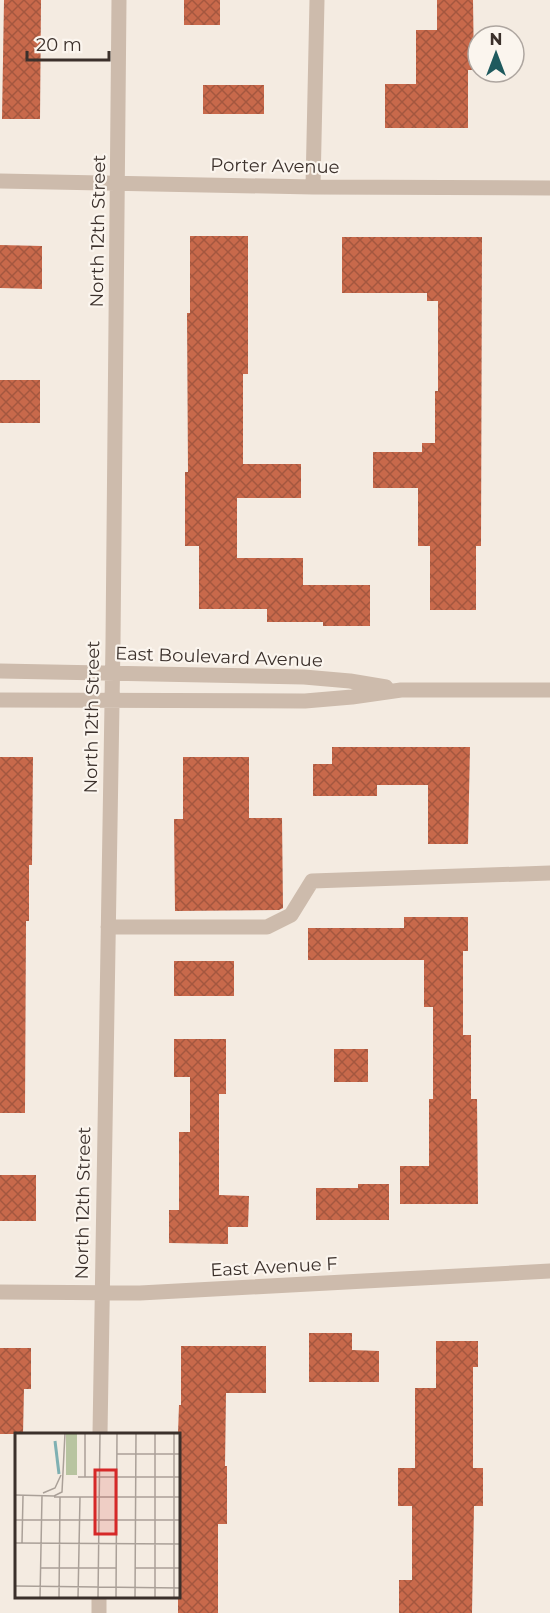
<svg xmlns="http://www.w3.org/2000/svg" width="550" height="1613" viewBox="0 0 550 1613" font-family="Montserrat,sans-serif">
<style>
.building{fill:url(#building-cross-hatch)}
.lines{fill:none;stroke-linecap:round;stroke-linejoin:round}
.minor{stroke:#cdbbac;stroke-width:15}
.labels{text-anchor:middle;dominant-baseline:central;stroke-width:4.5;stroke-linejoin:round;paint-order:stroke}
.street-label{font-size:18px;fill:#3b302b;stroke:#fbf5ee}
.inset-river{fill:none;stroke:#7fb0b2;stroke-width:3}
.inset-road{fill:none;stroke:#aaa098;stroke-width:1.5}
.view{fill:#d62828;fill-opacity:0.15;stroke:#d62828;stroke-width:3}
.inset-edge{fill:none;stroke:#3b302b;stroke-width:3}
</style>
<defs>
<pattern id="building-cross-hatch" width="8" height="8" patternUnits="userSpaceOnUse" patternTransform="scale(1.5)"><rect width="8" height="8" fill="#c8694b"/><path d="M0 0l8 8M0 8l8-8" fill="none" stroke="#a4573f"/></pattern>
</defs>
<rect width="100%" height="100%" fill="#f4ebe1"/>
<path class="building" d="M 4,0 L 41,0 L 40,119 L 2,119 Z
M 184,0 L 220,0 L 220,25 L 184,25 Z
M 437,0 L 473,0 L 474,70 L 468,70 L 468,128 L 385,128 L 385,84 L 416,84 L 416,30 L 437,30 Z
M 203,85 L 264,85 L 264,114 L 203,114 Z
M 190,236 L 248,236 L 248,374 L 243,374 L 243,464 L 301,464 L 301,498 L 237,498 L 237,558 L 303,558 L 303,585 L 370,585 L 370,626 L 323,626 L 323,622 L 267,622 L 267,609 L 199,609 L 199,546 L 185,546 L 185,472 L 188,472 L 187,313 L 190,313 Z
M 342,237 L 482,237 L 481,546 L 476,546 L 476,610 L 430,610 L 430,546 L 418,546 L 418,488 L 373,488 L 373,452 L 422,452 L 422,443 L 435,443 L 435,391 L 438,391 L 438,301 L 427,301 L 427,293 L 342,293 Z
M 0,245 L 42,246 L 42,289 L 0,288 Z
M 0,380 L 40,380 L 40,423 L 0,423 Z
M 332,747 L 470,747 L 468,844 L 428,844 L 428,785 L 377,785 L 377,796 L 313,796 L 313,764 L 332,764 Z
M 0,757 L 33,757 L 32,865 L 29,865 L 29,921 L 26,921 L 25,1113 L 0,1113 Z
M 183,757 L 249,757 L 249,818 L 282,818 L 283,908 L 279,910 L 175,911 L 174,819 L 183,819 Z
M 404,917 L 468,917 L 468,951 L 463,951 L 463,1035 L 471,1035 L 471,1099 L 477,1099 L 478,1204 L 400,1204 L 400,1166 L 429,1166 L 429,1099 L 433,1099 L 433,1007 L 424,1007 L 424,960 L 308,960 L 308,928 L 404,928 Z
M 174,961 L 234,961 L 234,996 L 174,996 Z
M 174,1039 L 226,1039 L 226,1094 L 219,1094 L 219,1195 L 249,1196 L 248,1227 L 228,1227 L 228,1244 L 169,1243 L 169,1210 L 179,1210 L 179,1132 L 190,1132 L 190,1077 L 174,1077 Z
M 334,1049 L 368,1049 L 368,1082 L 334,1082 Z
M 0,1175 L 36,1175 L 36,1221 L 0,1221 Z
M 358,1184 L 389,1184 L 389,1220 L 316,1220 L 316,1188 L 358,1188 Z
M 309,1333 L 352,1333 L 352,1350 L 379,1351 L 379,1382 L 309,1382 Z
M 436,1341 L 478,1341 L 478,1367 L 473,1367 L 473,1468 L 483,1468 L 483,1506 L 474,1506 L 472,1613 L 399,1613 L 399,1580 L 412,1580 L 412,1506 L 398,1506 L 398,1468 L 415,1468 L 415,1388 L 436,1388 Z
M 181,1346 L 266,1346 L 266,1393 L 226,1393 L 225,1466 L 227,1466 L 227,1524 L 218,1524 L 218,1613 L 178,1613 L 178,1434 L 179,1405 L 181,1405 Z
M 0,1348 L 31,1348 L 31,1389 L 24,1389 L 23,1434 L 0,1434 Z"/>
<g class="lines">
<path class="minor" d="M 0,181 L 313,187 L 550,188
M 313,187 L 317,0
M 0,671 L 304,677 L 350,681 L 386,687
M 0,700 L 305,701 L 352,697 L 401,690 L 550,690
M 108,927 L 267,927 L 291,915 L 312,881 L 550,873
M 0,1292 L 140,1293 L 550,1271
M 100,1434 L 113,643 L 119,0
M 99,1613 L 99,1596"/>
</g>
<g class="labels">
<g class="street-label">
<text transform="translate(275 166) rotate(1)">Porter Avenue</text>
<text transform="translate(98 231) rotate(-89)">North 12th Street</text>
<text transform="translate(219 657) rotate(2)">East Boulevard Avenue</text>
<text transform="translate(92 717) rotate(-89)">North 12th Street</text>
<text transform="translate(83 1203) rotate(-89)">North 12th Street</text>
<text transform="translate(274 1267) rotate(-3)">East Avenue F</text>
</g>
</g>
<g transform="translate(15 1433)">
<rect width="165" height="165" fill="#f4ebe1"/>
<path d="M 51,0 L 62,0 L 62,42 L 51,42 Z" fill="#b8c4a0"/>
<path class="inset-river" d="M 40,8 L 44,41"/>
<path class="inset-road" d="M 102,21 L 165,21M 63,44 L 165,44M 70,44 L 70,0M 28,60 L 40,55 L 46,42M 0,62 L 39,63 L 47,59 L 50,0M 39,64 L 165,64M 0,87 L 165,87M 0,110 L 165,111M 7,110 L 8,63M 26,135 L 101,135M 120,135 L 165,135M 0,153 L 165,155M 25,165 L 27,63M 44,165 L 45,64M 63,165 L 65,64M 83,165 L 85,0M 101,165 L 102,0M 120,165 L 121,0M 140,165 L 140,0M 159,165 L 159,0"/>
<path class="view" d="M 80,37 L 101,37 L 101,101 L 80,101 Z"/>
<rect width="165" height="165" class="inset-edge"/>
</g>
<g transform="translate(496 54)"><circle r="28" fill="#fbf5ee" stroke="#aea6a0" stroke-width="1.5"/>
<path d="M0-4.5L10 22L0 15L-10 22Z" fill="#1f5a5e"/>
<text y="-9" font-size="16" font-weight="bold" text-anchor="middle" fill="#3b302b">N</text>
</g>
<path d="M27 51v9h82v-9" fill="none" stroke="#3b302b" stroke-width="3"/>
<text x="36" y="51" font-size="18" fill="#3b302b" stroke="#fbf5ee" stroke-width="4.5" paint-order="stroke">20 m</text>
</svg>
